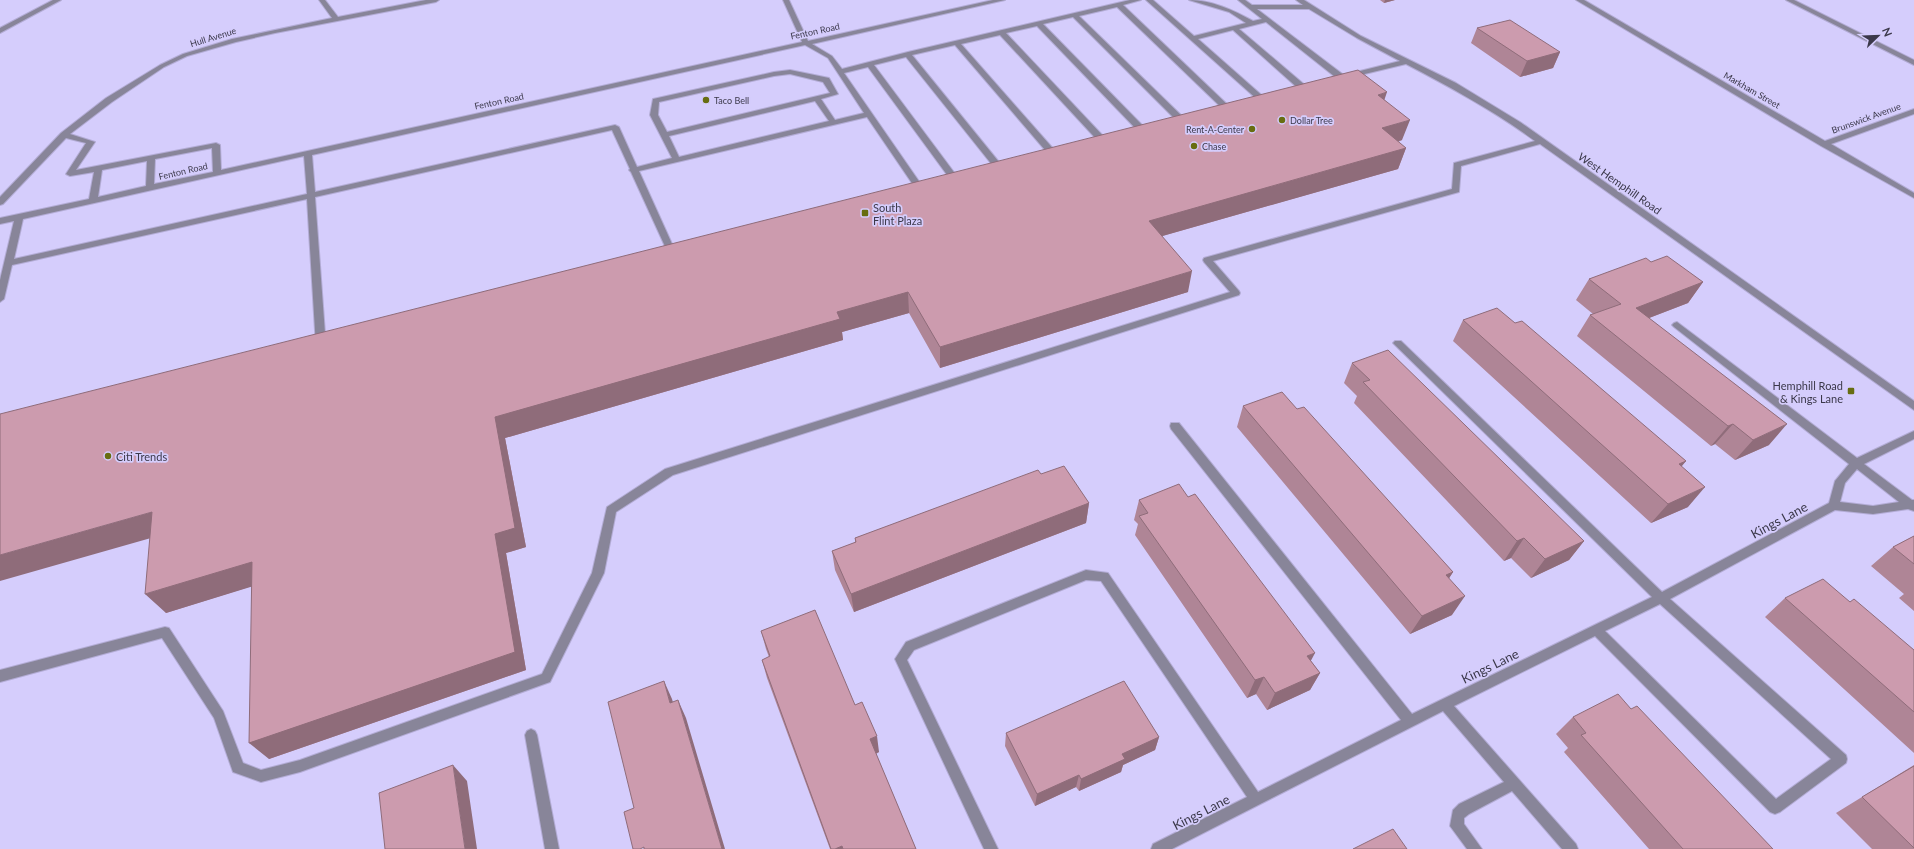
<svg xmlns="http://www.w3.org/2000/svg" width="1914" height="849" viewBox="0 0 1914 849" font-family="Lato,sans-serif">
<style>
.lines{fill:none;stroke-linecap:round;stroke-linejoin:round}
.minor-casing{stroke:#b3acd5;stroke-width:2}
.minor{fill:#888599;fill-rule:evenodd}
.wall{fill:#af8596}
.shaded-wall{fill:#8f6c7a}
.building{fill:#cc9bae;stroke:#8f6c7a}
.poi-dot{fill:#676d11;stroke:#d5cdfc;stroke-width:1.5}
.labels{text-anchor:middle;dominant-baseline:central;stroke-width:3.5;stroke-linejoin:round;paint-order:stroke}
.far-street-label{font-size:9px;fill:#3b384a;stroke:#d5cdfc}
.far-poi-label{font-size:9px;fill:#3b384a;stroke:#d5cdfc;text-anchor:start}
.street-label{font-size:11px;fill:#3b384a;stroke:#d5cdfc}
.poi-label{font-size:11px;fill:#3b384a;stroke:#d5cdfc;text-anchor:start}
.near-street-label{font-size:13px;fill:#3b384a;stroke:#d5cdfc}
</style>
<rect width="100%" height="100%" fill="#d5cdfc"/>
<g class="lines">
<g class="minor-casing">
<path id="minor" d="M 53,0 L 61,0 L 0,33 L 0,28 Z
M 319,0 L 325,0 L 338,17 L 426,0 L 439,0 L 436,2 L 275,33 L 236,42 L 187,56 L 164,67 L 112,102 L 70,134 L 95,142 L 76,170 L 216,143 L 220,145 L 221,170 L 802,42 L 783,0 L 789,0 L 808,41 L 993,0 L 1005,0 L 812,44 L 832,56 L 842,69 L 908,52 L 1130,0 L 1141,0 L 1123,5 L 1231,108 L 1230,110 L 1224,110 L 1117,7 L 1079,16 L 1185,119 L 1185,123 L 1179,123 L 1073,17 L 1043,24 L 1146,129 L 1146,133 L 1140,133 L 1037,26 L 1006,33 L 1106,139 L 1106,143 L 1100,143 L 1000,35 L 961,44 L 1057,153 L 1057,157 L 1051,157 L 955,45 L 912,55 L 1003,167 L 1003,171 L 997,171 L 906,57 L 874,65 L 959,179 L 959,183 L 953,183 L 868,67 L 844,73 L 925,190 L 924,192 L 918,192 L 867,117 L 639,171 L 677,255 L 673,258 L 669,255 L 631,172 L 629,170 L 630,169 L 612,130 L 315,197 L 326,347 L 321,350 L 316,347 L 307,199 L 12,265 L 4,299 L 0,302 L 0,280 L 14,221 L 0,224 L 0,218 L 89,199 L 94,172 L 70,176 L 66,174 L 86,143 L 66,138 L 3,204 L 0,205 L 0,197 L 61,133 L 106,98 L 160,65 L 183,54 L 232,39 L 332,18 ZM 805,45 L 828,58 L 864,113 L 835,120 L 821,99 L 838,94 L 829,78 L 790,70 L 774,72 L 653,99 L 650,115 L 672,158 L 637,167 L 619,127 L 615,125 L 315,192 L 312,155 ZM 790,74 L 823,82 L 830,93 L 667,132 L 658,115 L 659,102 L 774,76 ZM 815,101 L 829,121 L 679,157 L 669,136 ZM 212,148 L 213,172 L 154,184 L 155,159 ZM 304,156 L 307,194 L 14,259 L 23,219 ZM 147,161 L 146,186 L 98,197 L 102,170 Z
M 1146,0 L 1153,0 L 1194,36 L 1246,23 L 1229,12 L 1189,0 C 1212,0 1233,10 1253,21 L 1262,19 L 1238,0 L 1245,0 L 1252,5 L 1303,5 L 1296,0 L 1304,0 L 1361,36 L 1456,83 L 1520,122 L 1914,401 L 1914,410 L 1540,144 L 1461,166 L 1459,192 L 1213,261 L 1239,291 L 1240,293 L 1239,295 L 673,475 L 616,512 L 604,573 L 550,682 L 300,772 L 261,782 L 233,772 L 214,718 L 162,638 L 0,682 L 0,670 L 165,627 L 169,628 L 223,711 L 243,763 L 261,770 L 300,760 L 542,674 L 592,573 L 607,507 L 665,469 L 1230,292 L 1204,262 L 1203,260 L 1204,258 L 1452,189 L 1454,163 L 1535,141 C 1494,111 1450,87 1406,64 L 1348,78 L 1348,74 L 1400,61 L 1357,38 L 1309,9 L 1257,9 L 1345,76 L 1345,80 L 1339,80 L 1266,22 L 1239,29 L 1306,86 L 1306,90 L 1300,90 L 1233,30 L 1198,39 L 1266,99 L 1259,101 Z
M 1576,0 L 1584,0 L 1825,141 L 1914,109 L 1914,114 L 1831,144 L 1914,193 L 1914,198 L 1821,146 Z
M 1786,0 L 1794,0 L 1914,60 L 1914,65 Z
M 1677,322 L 1857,458 L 1914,431 L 1914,439 L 1864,464 L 1912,500 L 1914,500 L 1914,511 L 1908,509 L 1873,514 L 1835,510 L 1670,599 L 1846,755 L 1847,759 L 1846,763 L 1780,812 L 1775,814 L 1770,812 L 1595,636 L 1454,706 L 1576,844 L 1578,849 L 1562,849 L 1512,791 L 1469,814 L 1464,818 L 1464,824 L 1482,849 L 1467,849 L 1450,826 L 1453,810 L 1459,804 L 1504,782 L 1443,711 L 1172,849 L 1151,849 L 1153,844 L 1247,797 L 1101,581 L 1086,580 L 914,650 L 907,660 L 998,849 L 984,849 L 895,659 L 906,642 L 1086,570 L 1108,573 L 1258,792 L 1401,720 L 1171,429 L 1170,426 L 1171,423 L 1179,423 L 1412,714 L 1652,597 L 1395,345 L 1393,343 L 1395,341 L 1401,341 L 1662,592 L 1829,503 L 1835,481 L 1849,464 L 1674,327 L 1672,325 L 1674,323 ZM 1857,469 L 1899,502 L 1873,506 L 1840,502 L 1845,483 ZM 1660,604 L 1831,759 L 1776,799 L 1605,631 Z
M 531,729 L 535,731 L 537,735 L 559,849 L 545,849 L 525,735 L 527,731 Z"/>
</g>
<use href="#minor" class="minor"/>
</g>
<path class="wall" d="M 1380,0 L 1395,0 L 1384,3 Z
M 1477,28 L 1560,52 L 1553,68 L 1520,77 L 1471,43 Z
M 1385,100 L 1402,140 L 1398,142 L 1406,148 L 1398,169 L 1162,236 L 1188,292 L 940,368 L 909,313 L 842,332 L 843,340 L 505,438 L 526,547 L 506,553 L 526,670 L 269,759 L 252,586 L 166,613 L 150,538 Z
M 1651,262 L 1703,282 L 1688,303 L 1649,318 L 1769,445 L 1735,460 L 1715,444 L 1711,446 L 1577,336 L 1590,315 L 1593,314 L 1576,300 L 1589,279 Z
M 1463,320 L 1515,323 L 1686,461 L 1681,467 L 1688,507 L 1651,523 L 1453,341 Z
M 1352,363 L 1584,541 L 1569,560 L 1531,578 L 1511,558 L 1504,561 L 1354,403 L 1357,396 L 1344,383 Z
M 1243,406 L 1297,409 L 1453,572 L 1449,578 L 1452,615 L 1410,634 L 1237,427 Z
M 1041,474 L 1089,503 L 1086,523 L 854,612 L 835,570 L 832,551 L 855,543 L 855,538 Z
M 1188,497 L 1320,673 L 1310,690 L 1267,710 L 1256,694 L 1247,698 L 1135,535 L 1138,524 L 1134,520 L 1139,500 Z
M 1914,536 L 1914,611 L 1899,598 L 1904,594 L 1871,566 L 1893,547 Z
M 1785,598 L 1850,602 L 1914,650 L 1914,753 L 1765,617 Z
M 761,631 L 855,705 L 879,752 L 876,754 L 916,849 L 830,849 L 767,678 L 762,660 L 769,657 L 766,649 Z
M 1631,709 L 1773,849 L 1649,849 L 1564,752 L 1568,748 L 1556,734 L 1573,717 Z
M 1006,733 L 1159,737 L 1155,750 L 1123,765 L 1121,772 L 1079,791 L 1076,787 L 1035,806 L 1005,746 Z
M 1914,765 L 1914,849 L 1872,849 L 1836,813 Z"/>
<path class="shaded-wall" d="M 1385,0 L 1395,0 L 1384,3 Z
M 1560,52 L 1553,68 L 1520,77 L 1527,61 Z
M 1387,92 L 1380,113 L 1378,95 Z
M 1410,120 L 1402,140 L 1374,148 L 1382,128 Z
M 1406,148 L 1398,169 L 1145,241 L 1149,221 Z
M 1192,271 L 1188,292 L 940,368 L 940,347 Z
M 1703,282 L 1688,303 L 1623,328 L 1636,308 Z
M 908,292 L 909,313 L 842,332 L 843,340 L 505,438 L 526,547 L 506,553 L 526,670 L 269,759 L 249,743 L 495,534 L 495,417 L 837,312 Z
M 1733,424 L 1715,444 L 1711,446 L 1728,426 Z
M 1787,424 L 1769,445 L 1735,460 L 1753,440 Z
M 1686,461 L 1669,481 L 1679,464 Z
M 1705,487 L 1688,507 L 1651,523 L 1668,504 Z
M 1089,503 L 1086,523 L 854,612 L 851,594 Z
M 152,512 L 172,532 L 0,581 L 0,555 Z
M 1524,538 L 1511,558 L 1504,561 L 1517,541 Z
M 1584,541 L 1569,560 L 1531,578 L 1545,559 Z
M 252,562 L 270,581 L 166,613 L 145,594 Z
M 1453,572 L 1441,591 L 1446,575 Z
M 1465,596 L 1452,615 L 1410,634 L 1422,616 Z
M 1315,653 L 1306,670 L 1307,656 Z
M 1320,673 L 1310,690 L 1267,710 L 1275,693 Z
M 1264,677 L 1256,694 L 1247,698 L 1255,680 Z
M 664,681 L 672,699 L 678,720 L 670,703 Z
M 678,700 L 686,718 L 725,849 L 722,849 Z
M 877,736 L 879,752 L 872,755 L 870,739 Z
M 1159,737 L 1155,750 L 1123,765 L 1121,772 L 1079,791 L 1081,779 L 1122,754 Z
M 453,765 L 467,781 L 477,849 L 465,849 Z
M 1079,775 L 1076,787 L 1035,806 L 1037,794 Z
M 842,846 L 843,849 L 835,849 Z"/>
<path class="building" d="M 1510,20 L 1560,52 L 1527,61 L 1477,28 Z
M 1358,70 L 1387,92 L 1378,95 L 1410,120 L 1382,128 L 1406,148 L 1149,221 L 1192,271 L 940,347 L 908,292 L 837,312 L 840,319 L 495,417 L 515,528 L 495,534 L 515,652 L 249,743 L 252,562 L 145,594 L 152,512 L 0,555 L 0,414 Z
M 1667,256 L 1703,282 L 1636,308 L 1787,424 L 1753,440 L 1733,424 L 1728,426 L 1590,315 L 1621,304 L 1589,279 L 1646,258 L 1651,262 Z
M 1497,308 L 1515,323 L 1522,321 L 1686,461 L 1679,464 L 1705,487 L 1668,504 L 1463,320 Z
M 1388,350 L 1584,541 L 1545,559 L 1524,538 L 1517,541 L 1363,382 L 1370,380 L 1352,363 Z
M 1282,392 L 1297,409 L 1304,407 L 1453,572 L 1446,575 L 1465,596 L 1422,616 L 1243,406 Z
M 1064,466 L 1089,503 L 851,594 L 832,551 L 856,542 L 855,538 L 1038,470 L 1041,474 Z
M 1179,484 L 1188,497 L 1195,494 L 1315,653 L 1307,656 L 1320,673 L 1275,693 L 1264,677 L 1255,680 L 1139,516 L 1148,513 L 1139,500 Z
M 1914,536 L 1914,564 L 1893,547 Z
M 1823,579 L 1850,602 L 1854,599 L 1914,650 L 1914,712 L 1785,598 Z
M 815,610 L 855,705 L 862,702 L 877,736 L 870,739 L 916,849 L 843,849 L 842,846 L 835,849 L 831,849 L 762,660 L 770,656 L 761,631 Z
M 664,681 L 670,703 L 678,700 L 722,849 L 644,849 L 644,847 L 640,849 L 633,849 L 624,812 L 634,808 L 608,702 Z
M 1124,681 L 1159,737 L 1122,754 L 1125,759 L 1081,779 L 1079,775 L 1037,794 L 1006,733 Z
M 1618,694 L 1631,709 L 1637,706 L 1773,849 L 1683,849 L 1581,735 L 1586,733 L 1573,717 Z
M 453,765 L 465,849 L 385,849 L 379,793 Z
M 1914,766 L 1914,848 L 1862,797 Z
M 1393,829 L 1407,849 L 1353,849 Z"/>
<g class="poi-dot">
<circle cx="706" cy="100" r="4"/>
<circle cx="1282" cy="120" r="4"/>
<circle cx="1252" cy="129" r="4"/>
<circle cx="1194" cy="146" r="4"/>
<rect x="861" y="209" width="8" height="8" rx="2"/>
<rect x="1847" y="387" width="8" height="8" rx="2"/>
<circle cx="108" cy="456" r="4"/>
</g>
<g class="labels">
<g class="far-street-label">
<text transform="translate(815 31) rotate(-12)">Fenton Road</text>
<text transform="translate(213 37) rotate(-17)">Hull Avenue</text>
<text transform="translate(1752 90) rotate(30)">Markham Street</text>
<text transform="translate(499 101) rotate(-12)">Fenton Road</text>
<text transform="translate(1866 118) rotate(-20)">Brunswick Avenue</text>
<text transform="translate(183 171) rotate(-13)">Fenton Road</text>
</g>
<g class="far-poi-label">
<text x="714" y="100">Taco Bell</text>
<text x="1290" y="120">Dollar Tree</text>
<text x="1244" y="129" text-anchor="end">Rent-A-Center</text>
<text x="1202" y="146">Chase</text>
</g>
<g class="street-label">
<text transform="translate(1620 183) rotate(35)">West Hemphill Road</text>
</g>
<g class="poi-label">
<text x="873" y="207">South<tspan x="873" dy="13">Flint Plaza</tspan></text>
<text x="1843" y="385" text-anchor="end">Hemphill Road<tspan x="1843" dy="13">&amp; Kings Lane</tspan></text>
<text x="116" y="456">Citi Trends</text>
</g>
<g class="near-street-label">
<text transform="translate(1779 520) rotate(-28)">Kings Lane</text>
<text transform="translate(1490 666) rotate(-26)">Kings Lane</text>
<text transform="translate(1201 812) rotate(-27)">Kings Lane</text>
</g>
</g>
<g transform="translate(1878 36) rotate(67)" stroke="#d5cdfc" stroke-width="3" paint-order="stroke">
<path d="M0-3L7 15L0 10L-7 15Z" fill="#3b384a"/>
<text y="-6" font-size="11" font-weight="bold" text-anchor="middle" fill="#3b384a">N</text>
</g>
</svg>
